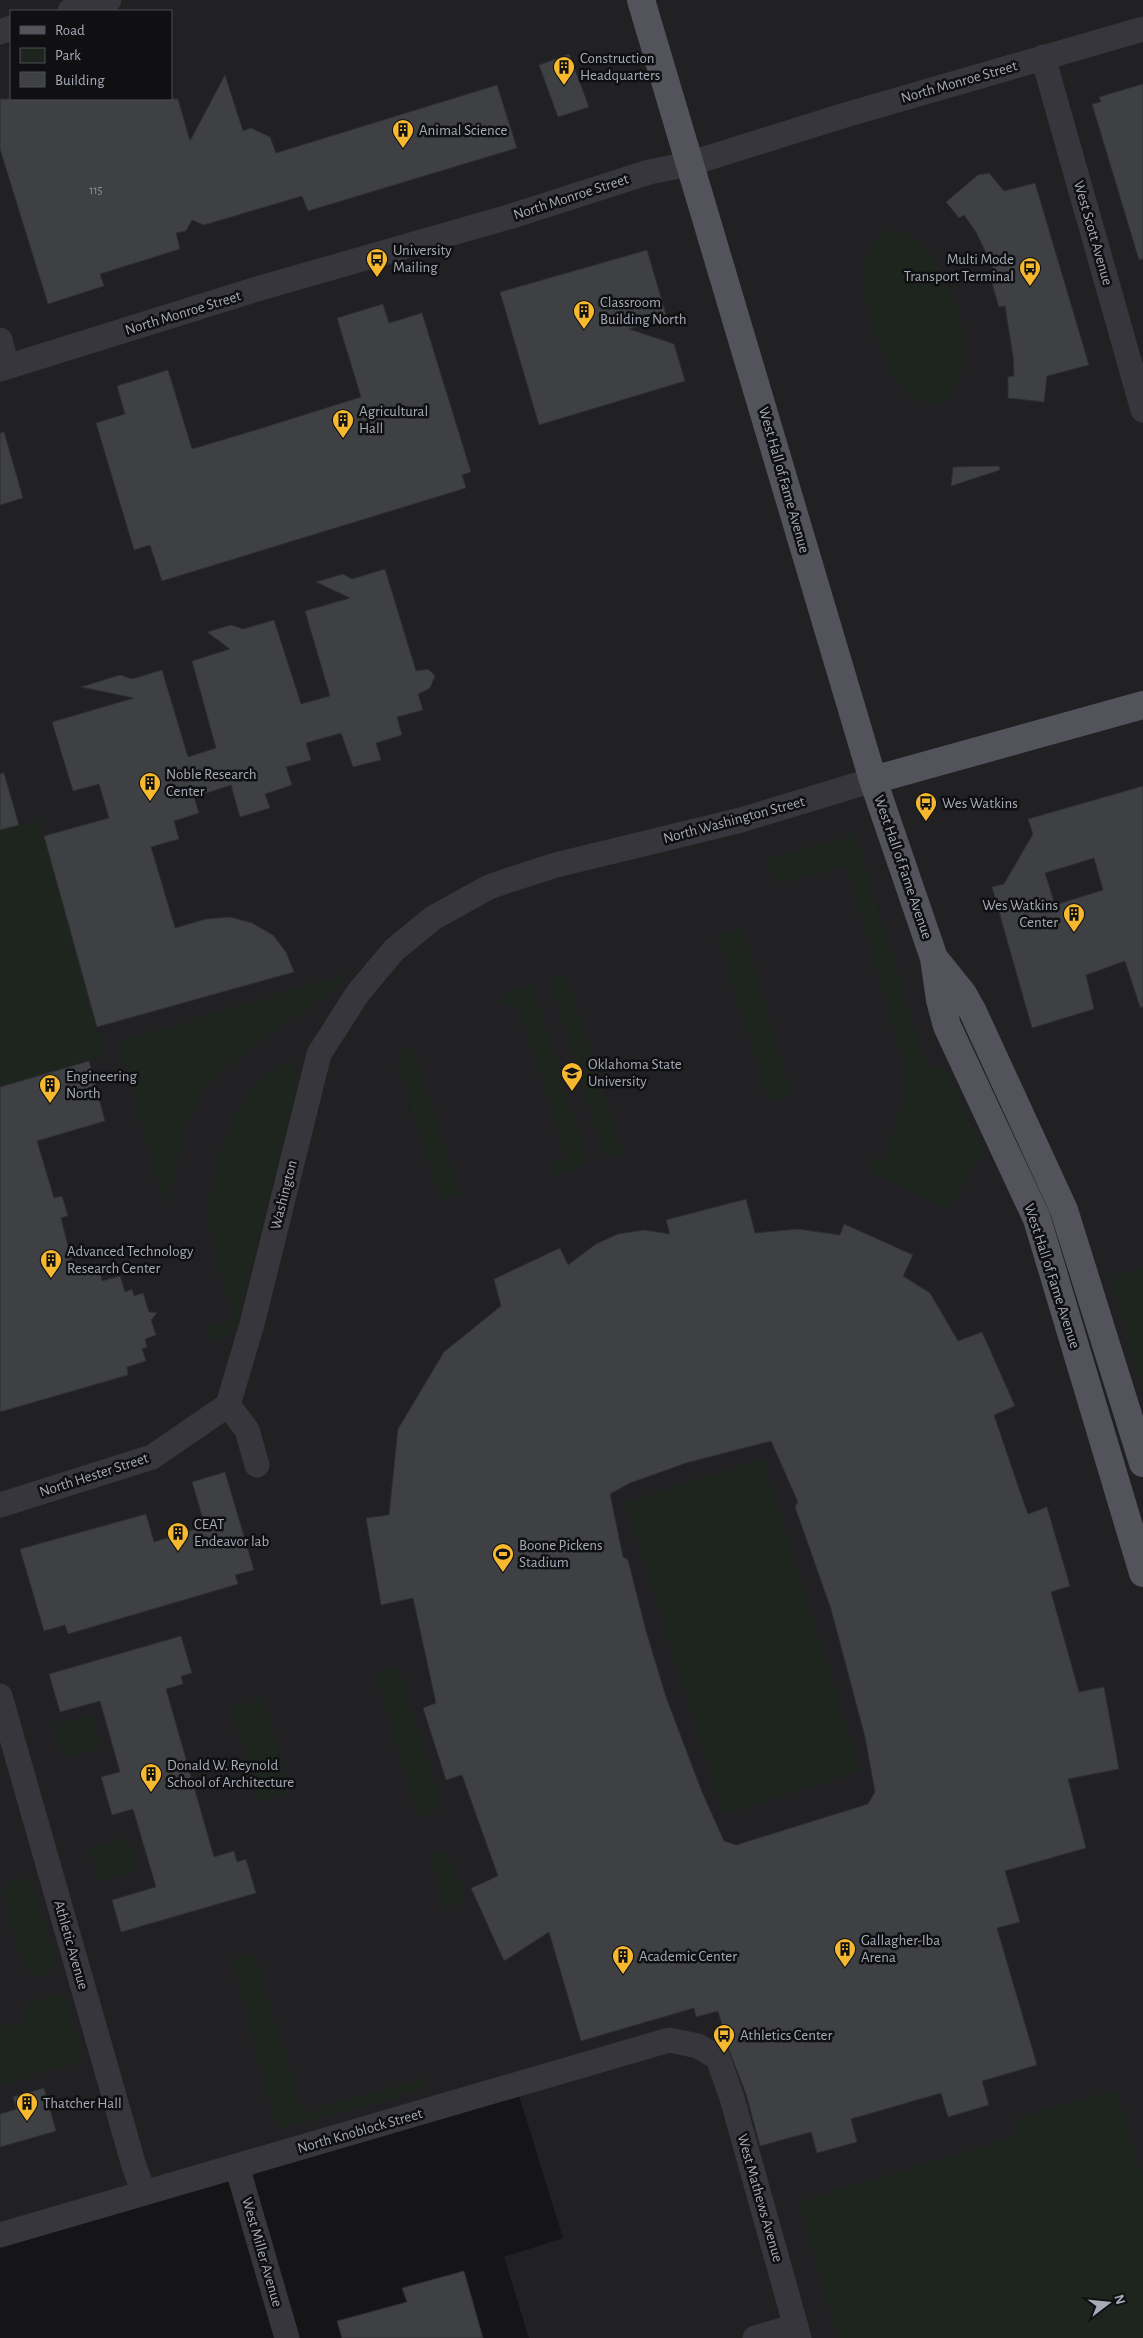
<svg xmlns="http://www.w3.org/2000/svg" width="1143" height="2338" viewBox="0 0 1143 2338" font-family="'Alegreya Sans',sans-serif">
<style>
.built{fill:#212124;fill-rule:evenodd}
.green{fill:#1d251e}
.building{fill:#3f4044;stroke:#2f2f33;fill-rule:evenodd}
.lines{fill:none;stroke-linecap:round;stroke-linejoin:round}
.minor{stroke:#36363c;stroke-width:25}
.major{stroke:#52535b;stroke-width:28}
.labels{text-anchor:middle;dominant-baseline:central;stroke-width:5;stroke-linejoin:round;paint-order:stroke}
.number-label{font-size:12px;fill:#8c909a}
.poi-label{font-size:15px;fill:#a6abb7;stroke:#101012;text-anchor:start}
.street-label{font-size:15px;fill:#a6abb7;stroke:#101012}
</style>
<rect width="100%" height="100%" fill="#151517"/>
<path class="built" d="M 0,0 L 1143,0 L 1143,2338 L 529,2338 L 504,2257 L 563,2238 L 516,2086 L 0,2230 ZM 11,11 L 171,11 L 171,99 L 11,99 Z"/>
<path class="green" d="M 894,229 C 903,234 918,238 924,246 C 953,278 973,337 960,379 C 957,387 950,395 946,402 C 932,403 919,404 907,393 C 883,373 853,284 867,255 C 873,241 881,236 894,229 Z
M 39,819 L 106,1056 L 0,1087 L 0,830 Z
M 855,834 L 927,1067 L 942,1066 L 950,1076 L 983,1152 L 948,1210 L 869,1170 L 870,1158 L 886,1158 L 908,1079 L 846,866 L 779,884 L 774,882 L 767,859 Z
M 743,930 L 791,1095 L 769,1102 L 717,936 Z
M 348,973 L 327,996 L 248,1049 L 207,1086 L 186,1125 L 166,1212 L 118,1042 Z
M 566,975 L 623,1152 L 605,1157 L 549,980 Z
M 533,985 L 589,1163 L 557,1174 L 553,1171 L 551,1165 L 566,1158 L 518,1004 L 507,1006 L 500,1003 L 502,995 Z
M 413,1048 L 461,1195 L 443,1200 L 440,1197 L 397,1064 L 402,1051 Z
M 295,1060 L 300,1080 L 234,1333 L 209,1340 L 206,1329 L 233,1318 C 225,1289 214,1259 210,1229 C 203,1175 237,1074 295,1060 Z
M 1143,1268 L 1143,1394 L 1110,1277 Z
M 763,1459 L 861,1771 L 723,1815 L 625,1502 Z
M 399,1667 L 442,1807 L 418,1817 L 375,1673 Z
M 263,1698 L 291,1793 L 259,1802 L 231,1707 Z
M 92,1715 L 101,1748 L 63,1758 L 54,1726 Z
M 128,1836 L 138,1870 L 99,1882 L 89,1848 Z
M 445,1851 L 468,1899 L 444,1911 L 431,1856 Z
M 23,1878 L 32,1880 L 57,1964 L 51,1972 L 36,1976 L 25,1971 L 2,1893 L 5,1884 Z
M 254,1952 L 303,2113 L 426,2077 L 429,2088 L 277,2130 L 232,1959 Z
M 60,1993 L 66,1998 L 84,2061 L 0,2085 L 0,2028 L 25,2020 L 23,2010 L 28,2003 Z
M 1117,2089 L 1143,2180 L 1143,2338 L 837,2338 L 798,2202 L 1019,2136 L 1014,2119 Z"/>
<path class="building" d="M 569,54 L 589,107 L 558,117 L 539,65 Z
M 225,75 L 243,131 L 251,128 L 270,137 L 276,153 L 497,85 L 517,148 L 308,211 L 302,196 L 204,225 L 192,220 L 186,231 L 176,233 L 180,249 L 100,274 L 104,286 L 48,304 L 0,149 L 0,99 L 178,99 L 190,141 Z
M 1143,84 L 1143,259 L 1139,260 L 1092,104 L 1101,102 L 1099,97 Z
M 989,173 L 1004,191 L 1035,183 L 1089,365 L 1047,376 L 1044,402 L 1008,398 L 1008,377 L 1014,376 L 1013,356 L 1005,306 L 999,307 L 991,280 L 998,278 L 976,232 L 964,215 L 959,218 L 946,202 L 978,175 Z
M 647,250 L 667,318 L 629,329 L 674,344 L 685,381 L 539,425 L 500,292 Z
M 383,304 L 389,323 L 422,313 L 471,472 L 462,475 L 466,488 L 162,581 L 150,545 L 134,550 L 96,423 L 125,414 L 117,386 L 168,370 L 192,449 L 259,429 L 361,397 L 337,318 Z
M 4,432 L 23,498 L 0,505 L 0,433 Z
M 999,466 L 1000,470 L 951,486 L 953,467 Z
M 385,569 L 416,671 L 428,669 L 435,676 L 430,688 L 418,694 L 423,710 L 397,717 L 402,735 L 376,743 L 381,760 L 353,767 L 341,733 L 306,743 L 311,760 L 286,767 L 292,785 L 265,794 L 270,808 L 240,817 L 231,785 L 194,797 L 199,813 L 174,821 L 179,839 L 151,847 L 175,928 L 206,919 L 230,917 L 252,923 L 273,935 L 286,952 L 294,972 L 97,1027 L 44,836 L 109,818 L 99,784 L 73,791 L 52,722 L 134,698 L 81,687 L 120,675 L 132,679 L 162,670 L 188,757 L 216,748 L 192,661 L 230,649 L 207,632 L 231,625 L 243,629 L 274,620 L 301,704 L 330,696 L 305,611 L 350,598 L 316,582 L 343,574 L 352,579 Z
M 4,773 L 19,825 L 0,830 L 0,774 Z
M 1143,786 L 1143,1007 L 1140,1007 L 1125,961 L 1086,975 L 1094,1009 L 1032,1028 L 992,887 L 1004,884 L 1033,834 L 1028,819 ZM 1094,858 L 1103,890 L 1055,905 L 1045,873 Z
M 89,1061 L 105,1121 L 37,1141 L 54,1198 L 62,1196 L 68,1216 L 61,1218 L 75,1274 L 99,1267 L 102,1281 L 120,1276 L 125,1292 L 132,1289 L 134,1296 L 143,1293 L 149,1312 L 157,1313 L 151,1320 L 156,1335 L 145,1339 L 147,1347 L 142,1349 L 146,1361 L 127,1367 L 128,1375 L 0,1412 L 0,1087 Z
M 746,1199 L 755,1233 L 798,1229 L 840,1235 L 844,1224 L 913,1255 L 903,1276 L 930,1293 L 958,1341 L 982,1332 L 1015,1406 L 994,1415 L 1017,1483 L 1028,1514 L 1047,1507 L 1070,1586 L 1051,1592 L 1079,1692 L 1104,1687 L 1119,1769 L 1068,1779 L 1086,1848 L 1005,1871 L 1020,1922 L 997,1928 L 1037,2065 L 982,2081 L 989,2105 L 948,2117 L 941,2093 L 851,2119 L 857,2142 L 817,2153 L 811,2132 L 760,2146 L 746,2094 L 729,2050 L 718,2011 L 696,2017 L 694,2008 L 581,2041 L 549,1932 L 504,1961 L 471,1888 L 498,1876 L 462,1775 L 446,1780 L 423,1708 L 436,1703 L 413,1598 L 381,1605 L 366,1518 L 389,1515 L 398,1429 L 444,1352 L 501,1306 L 494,1279 L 560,1248 L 568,1265 L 596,1244 L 618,1234 L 644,1230 L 670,1234 L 666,1220 ZM 771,1441 L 798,1502 L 795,1507 L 831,1609 L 865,1737 L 875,1792 L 868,1804 L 736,1845 L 724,1841 L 702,1792 L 666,1697 L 646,1631 L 628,1560 L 623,1557 L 610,1494 L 630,1483 L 686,1463 Z
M 225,1472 L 254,1570 L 235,1575 L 238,1584 L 68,1634 L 65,1625 L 44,1631 L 20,1549 L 146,1514 L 154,1542 L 205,1526 L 192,1482 Z
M 181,1636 L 192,1673 L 181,1676 L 183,1684 L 166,1689 L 214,1857 L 234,1851 L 237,1862 L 246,1859 L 256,1893 L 121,1932 L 112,1900 L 156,1887 L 133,1809 L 112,1815 L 101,1777 L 120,1772 L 100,1701 L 60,1712 L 49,1674 Z
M 44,2088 L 56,2131 L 0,2147 L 0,2114 L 17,2109 L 13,2097 Z
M 464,2271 L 483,2338 L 342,2338 L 337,2321 L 407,2302 L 402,2288 Z"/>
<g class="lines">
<path class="minor" d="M 70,11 L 109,0
M 0,32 L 11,28
M 1043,57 L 1143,410
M 0,340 L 7,367
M 0,369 L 257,289 L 512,216 L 649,172 L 689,164 L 842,116 L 1143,29
M 228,1405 L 252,1324 L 319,1054 L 358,993 L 394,950 L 433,918 L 489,887 L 509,880 L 556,865 L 741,820 L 873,780
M 0,1505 L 152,1457 L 228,1405 L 247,1430 L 257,1465
M 0,1696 L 134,2166 L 144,2193
M 237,2166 L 287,2338
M 0,2235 L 669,2040 L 698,2046 L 718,2058 L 732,2098 L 799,2338
M 755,2338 L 796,2326"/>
<path class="major" d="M 641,0 L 873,780 L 934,958 L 940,1000 L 947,1026 L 1037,1219 L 1143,1573
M 873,780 L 1143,705
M 934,958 L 963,994 L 973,1012 L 1064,1210 L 1143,1463"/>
</g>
<defs>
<g id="building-pin" transform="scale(1.125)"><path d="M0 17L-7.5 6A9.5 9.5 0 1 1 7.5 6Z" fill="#f5b82f" stroke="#101012"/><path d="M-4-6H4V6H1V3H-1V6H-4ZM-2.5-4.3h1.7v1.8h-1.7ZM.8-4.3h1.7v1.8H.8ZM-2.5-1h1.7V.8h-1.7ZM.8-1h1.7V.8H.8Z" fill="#111"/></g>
<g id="bus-pin" transform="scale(1.125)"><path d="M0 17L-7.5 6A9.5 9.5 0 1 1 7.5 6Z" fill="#f5b82f" stroke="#101012"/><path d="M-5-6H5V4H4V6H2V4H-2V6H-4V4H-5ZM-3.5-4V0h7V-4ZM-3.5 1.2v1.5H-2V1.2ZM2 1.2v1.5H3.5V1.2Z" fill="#111"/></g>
<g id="university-pin" transform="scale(1.125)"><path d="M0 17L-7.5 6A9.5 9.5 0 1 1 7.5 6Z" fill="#f5b82f" stroke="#101012"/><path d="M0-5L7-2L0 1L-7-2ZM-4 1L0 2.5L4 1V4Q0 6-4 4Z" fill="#111"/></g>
<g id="stadium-pin" transform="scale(1.125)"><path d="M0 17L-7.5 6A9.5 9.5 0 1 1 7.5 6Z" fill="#f5b82f" stroke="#101012"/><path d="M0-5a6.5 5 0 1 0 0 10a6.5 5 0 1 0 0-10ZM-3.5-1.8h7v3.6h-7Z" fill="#111"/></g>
</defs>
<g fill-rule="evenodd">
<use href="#building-pin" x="564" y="67"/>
<use href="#building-pin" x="403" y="130"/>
<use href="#bus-pin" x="377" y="259"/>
<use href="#bus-pin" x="1030" y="268"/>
<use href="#building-pin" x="584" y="311"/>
<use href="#building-pin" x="343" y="420"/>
<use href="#building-pin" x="150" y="783"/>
<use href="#bus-pin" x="926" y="803"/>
<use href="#building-pin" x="1074" y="914"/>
<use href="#university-pin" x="572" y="1073"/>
<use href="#building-pin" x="50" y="1085"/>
<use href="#building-pin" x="51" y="1260"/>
<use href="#building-pin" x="178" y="1533"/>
<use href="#stadium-pin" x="503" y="1554"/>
<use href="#building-pin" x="151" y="1774"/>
<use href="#building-pin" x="845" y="1949"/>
<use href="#building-pin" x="623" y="1956"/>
<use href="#bus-pin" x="724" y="2035"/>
<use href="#building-pin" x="27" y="2103"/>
</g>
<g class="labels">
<g class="number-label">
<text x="96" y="190">115</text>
</g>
<g class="poi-label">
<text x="580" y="58">Construction<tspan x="580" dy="17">Headquarters</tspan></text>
<text x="419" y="130">Animal Science</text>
<text x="393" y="250">University<tspan x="393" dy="17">Mailing</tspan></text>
<text x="1014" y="259" text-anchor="end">Multi Mode<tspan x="1014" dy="17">Transport Terminal</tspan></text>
<text x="600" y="302">Classroom<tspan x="600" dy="17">Building North</tspan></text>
<text x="359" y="411">Agricultural<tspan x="359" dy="17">Hall</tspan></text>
<text x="166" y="774">Noble Research<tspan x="166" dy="17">Center</tspan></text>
<text x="942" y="803">Wes Watkins</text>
<text x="1058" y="905" text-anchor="end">Wes Watkins<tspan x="1058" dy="17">Center</tspan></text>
<text x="588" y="1064">Oklahoma State<tspan x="588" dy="17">University</tspan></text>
<text x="66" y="1076">Engineering<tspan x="66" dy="17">North</tspan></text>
<text x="67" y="1251">Advanced Technology<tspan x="67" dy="17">Research Center</tspan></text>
<text x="194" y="1524">CEAT<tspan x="194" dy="17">Endeavor lab</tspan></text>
<text x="519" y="1545">Boone Pickens<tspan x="519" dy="17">Stadium</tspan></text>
<text x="167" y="1765">Donald W. Reynold<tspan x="167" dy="17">School of Architecture</tspan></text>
<text x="861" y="1940">Gallagher-Iba<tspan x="861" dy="17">Arena</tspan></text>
<text x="639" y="1956">Academic Center</text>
<text x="740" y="2035">Athletics Center</text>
<text x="43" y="2103">Thatcher Hall</text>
</g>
<g class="street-label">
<text transform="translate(959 82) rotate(-16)">North Monroe Street</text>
<text transform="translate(571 197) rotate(-18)">North Monroe Street</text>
<text transform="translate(1093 233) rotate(74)">West Scott Avenue</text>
<text transform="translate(183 313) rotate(-17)">North Monroe Street</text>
<text transform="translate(784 480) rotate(74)">West Hall of Fame Avenue</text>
<text transform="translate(734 820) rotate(-15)">North Washington Street</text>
<text transform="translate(903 867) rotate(71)">West Hall of Fame Avenue</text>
<text transform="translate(284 1195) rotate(-76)">Washington</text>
<text transform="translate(1052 1276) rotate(72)">West Hall of Fame Avenue</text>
<text transform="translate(94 1475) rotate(-18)">North Hester Street</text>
<text transform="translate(71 1945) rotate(74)">Athletic Avenue</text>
<text transform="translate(360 2131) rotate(-16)">North Knoblock Street</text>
<text transform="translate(760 2198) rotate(74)">West Mathews Avenue</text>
<text transform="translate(262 2252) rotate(74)">West Miller Avenue</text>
</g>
</g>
<rect x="10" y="10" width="162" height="90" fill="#101012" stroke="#4c4e54"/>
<rect x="20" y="26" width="25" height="8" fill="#52535b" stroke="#4c4e54"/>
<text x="55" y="35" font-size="15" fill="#a6abb7">Road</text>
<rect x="20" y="48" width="25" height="15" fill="#1d251e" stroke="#4c4e54"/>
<text x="55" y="60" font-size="15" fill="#a6abb7">Park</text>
<rect x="20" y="72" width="25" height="15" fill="#3f4044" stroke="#4c4e54"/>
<text x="55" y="85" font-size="15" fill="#a6abb7">Building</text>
<g transform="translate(1108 2303) rotate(74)" stroke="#101012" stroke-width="4" paint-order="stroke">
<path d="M0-4L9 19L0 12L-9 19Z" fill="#a6abb7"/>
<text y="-8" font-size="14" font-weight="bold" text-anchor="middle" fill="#a6abb7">N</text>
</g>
</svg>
